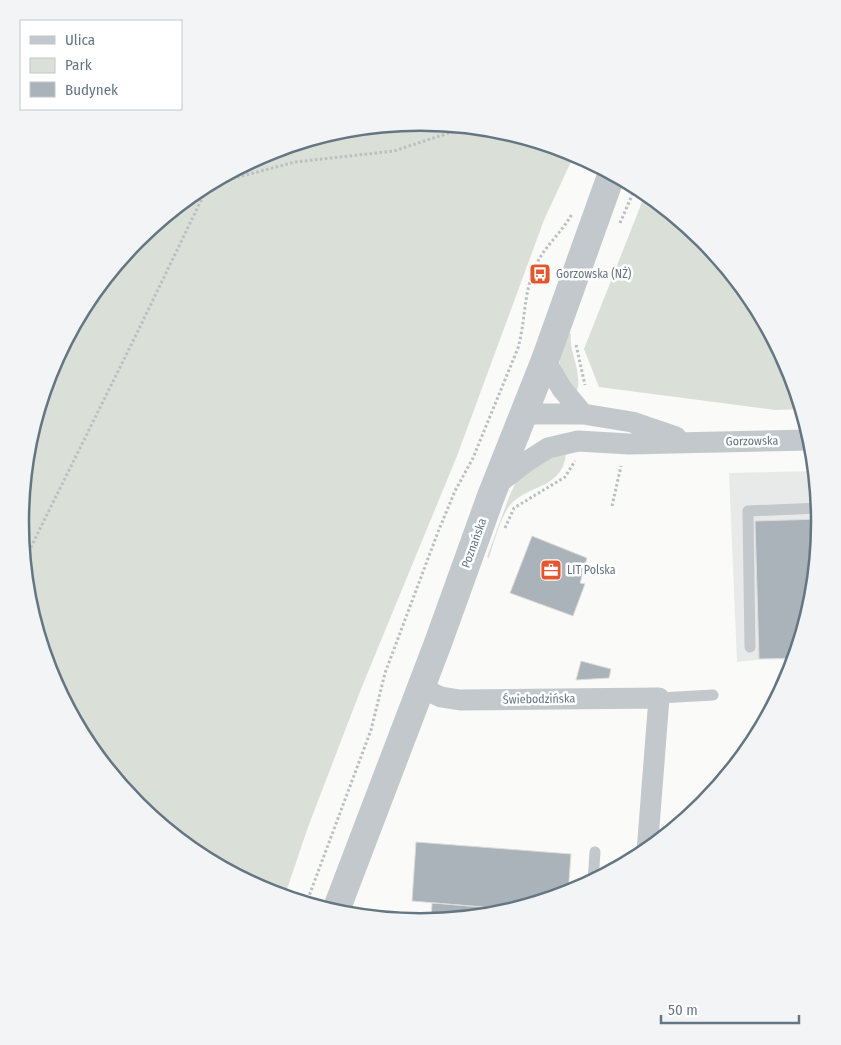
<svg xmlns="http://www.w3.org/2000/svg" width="841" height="1045" viewBox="0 0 841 1045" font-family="'Fira Sans Condensed',sans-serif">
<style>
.built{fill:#e8e9e9}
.green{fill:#dadfd7}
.building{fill:#aab3b9;stroke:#dcdcda}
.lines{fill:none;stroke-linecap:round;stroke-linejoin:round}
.path{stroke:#bbbfc2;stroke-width:3;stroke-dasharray:2.5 2.5;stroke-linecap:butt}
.service{stroke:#c3c8cc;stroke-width:11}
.minor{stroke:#c3c8cc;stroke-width:21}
.tertiary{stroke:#c3c8cc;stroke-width:28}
.labels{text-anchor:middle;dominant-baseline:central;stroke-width:5;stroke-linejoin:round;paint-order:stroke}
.poi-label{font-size:12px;fill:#657683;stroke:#fff;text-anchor:start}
.street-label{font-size:12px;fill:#657683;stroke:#fff}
.rim{fill:none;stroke:#657683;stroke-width:2.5}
</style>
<rect width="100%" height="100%" fill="#fafaf8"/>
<path class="built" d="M 816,471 L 821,523 L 813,601 L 795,660 L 765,659 L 737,662 L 729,473 Z"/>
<path class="green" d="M 421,122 L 499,130 L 575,153 L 544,220 L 457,456 L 361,689 L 308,827 L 284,898 L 267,892 L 198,855 L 137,805 L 87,745 L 50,675 L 28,600 L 20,522 L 28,444 L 51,369 L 88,300 L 138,239 L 198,189 L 268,152 L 343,130 Z
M 646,192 L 704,240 L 754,300 L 791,370 L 802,409 L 775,410 L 599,387 L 584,349 Z
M 567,333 L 571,334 C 569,350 578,364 578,379 C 579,384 577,390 576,395 C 556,364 556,368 567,333 Z
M 566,451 C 565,488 530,484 511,504 C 502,513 493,545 489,558 L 487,557 L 509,497 L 520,473 Z"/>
<path class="building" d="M 821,519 L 813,601 L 796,658 L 759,659 L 755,521 Z
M 532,536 L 587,558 L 580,583 L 585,584 L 573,616 L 510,593 Z
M 581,661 L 611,669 L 609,678 L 576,680 Z
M 416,842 L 571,854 L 568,894 L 518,910 L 412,901 Z
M 432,903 L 518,910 L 498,915 L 431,922 Z"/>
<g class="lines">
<path class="path" d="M 208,185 L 295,162 L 394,151 L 467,127
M 620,223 L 636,186
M 576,345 L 585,385
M 612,506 L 621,466
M 505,528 L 514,508 L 565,477 L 575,461
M 24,561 L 136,335 L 209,184
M 306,904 L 371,730 L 385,673 L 438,532 L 455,491 L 473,458 L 518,348 C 526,319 523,293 536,265 C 545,246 562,232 572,214"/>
<path class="service" d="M 750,647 L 748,511 L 820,508
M 659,698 L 713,695
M 593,882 L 595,852"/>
<path class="minor" d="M 545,360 L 562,389 L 583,414
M 525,414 L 583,414 L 632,422 L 676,437
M 496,485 L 526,462 L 548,448 L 578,441 L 629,444 L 812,440
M 421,688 L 441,697 L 460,700 L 659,698 L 647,852"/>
<path class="tertiary" d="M 335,913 L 438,643 L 491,496 L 545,360 L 612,173"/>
</g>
<defs>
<g id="bus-square" transform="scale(1.125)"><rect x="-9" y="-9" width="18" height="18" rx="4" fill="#e4572e" stroke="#fff"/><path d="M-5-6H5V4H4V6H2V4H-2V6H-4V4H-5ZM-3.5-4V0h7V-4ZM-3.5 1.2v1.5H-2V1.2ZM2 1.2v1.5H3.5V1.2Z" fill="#fff"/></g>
<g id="office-square" transform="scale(1.125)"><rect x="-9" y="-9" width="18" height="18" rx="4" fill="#e4572e" stroke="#fff"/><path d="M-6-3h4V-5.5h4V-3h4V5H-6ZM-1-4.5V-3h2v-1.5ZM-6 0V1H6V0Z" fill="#fff"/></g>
</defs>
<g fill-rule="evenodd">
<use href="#bus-square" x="540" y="274"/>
<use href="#office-square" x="551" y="570"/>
</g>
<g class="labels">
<g class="poi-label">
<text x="556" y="274">Gorzowska (NŻ)</text>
<text x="567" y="570">LIT Polska</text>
</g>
<g class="street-label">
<text transform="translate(752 441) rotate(-1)">Gorzowska</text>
<text transform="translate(474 543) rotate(-70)">Poznańska</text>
<text transform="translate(539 699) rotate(-1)">Świebodzińska</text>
</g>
</g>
<path d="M0 0H841V1045H0ZM29 522a391 391 0 1 1 782 0a391 391 0 1 1-782 0Z" fill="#f3f4f5" fill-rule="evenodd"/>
<path class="rim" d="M29 522a391 391 0 1 1 782 0a391 391 0 1 1-782 0Z"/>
<rect x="20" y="20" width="162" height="90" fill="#ffffff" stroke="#c1c8cd"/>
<rect x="30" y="36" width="25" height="8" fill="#c3c8cc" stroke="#c1c8cd"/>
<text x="65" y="45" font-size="15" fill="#657683">Ulica</text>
<rect x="30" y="58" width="25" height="15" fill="#dadfd7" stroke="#c1c8cd"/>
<text x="65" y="70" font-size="15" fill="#657683">Park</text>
<rect x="30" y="82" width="25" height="15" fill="#aab3b9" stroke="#c1c8cd"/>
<text x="65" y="95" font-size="15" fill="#657683">Budynek</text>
<path d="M661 1015v8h138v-8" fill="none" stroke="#657683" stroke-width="2.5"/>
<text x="668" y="1015" font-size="15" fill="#657683" stroke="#ffffff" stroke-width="4" paint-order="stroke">50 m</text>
</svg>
